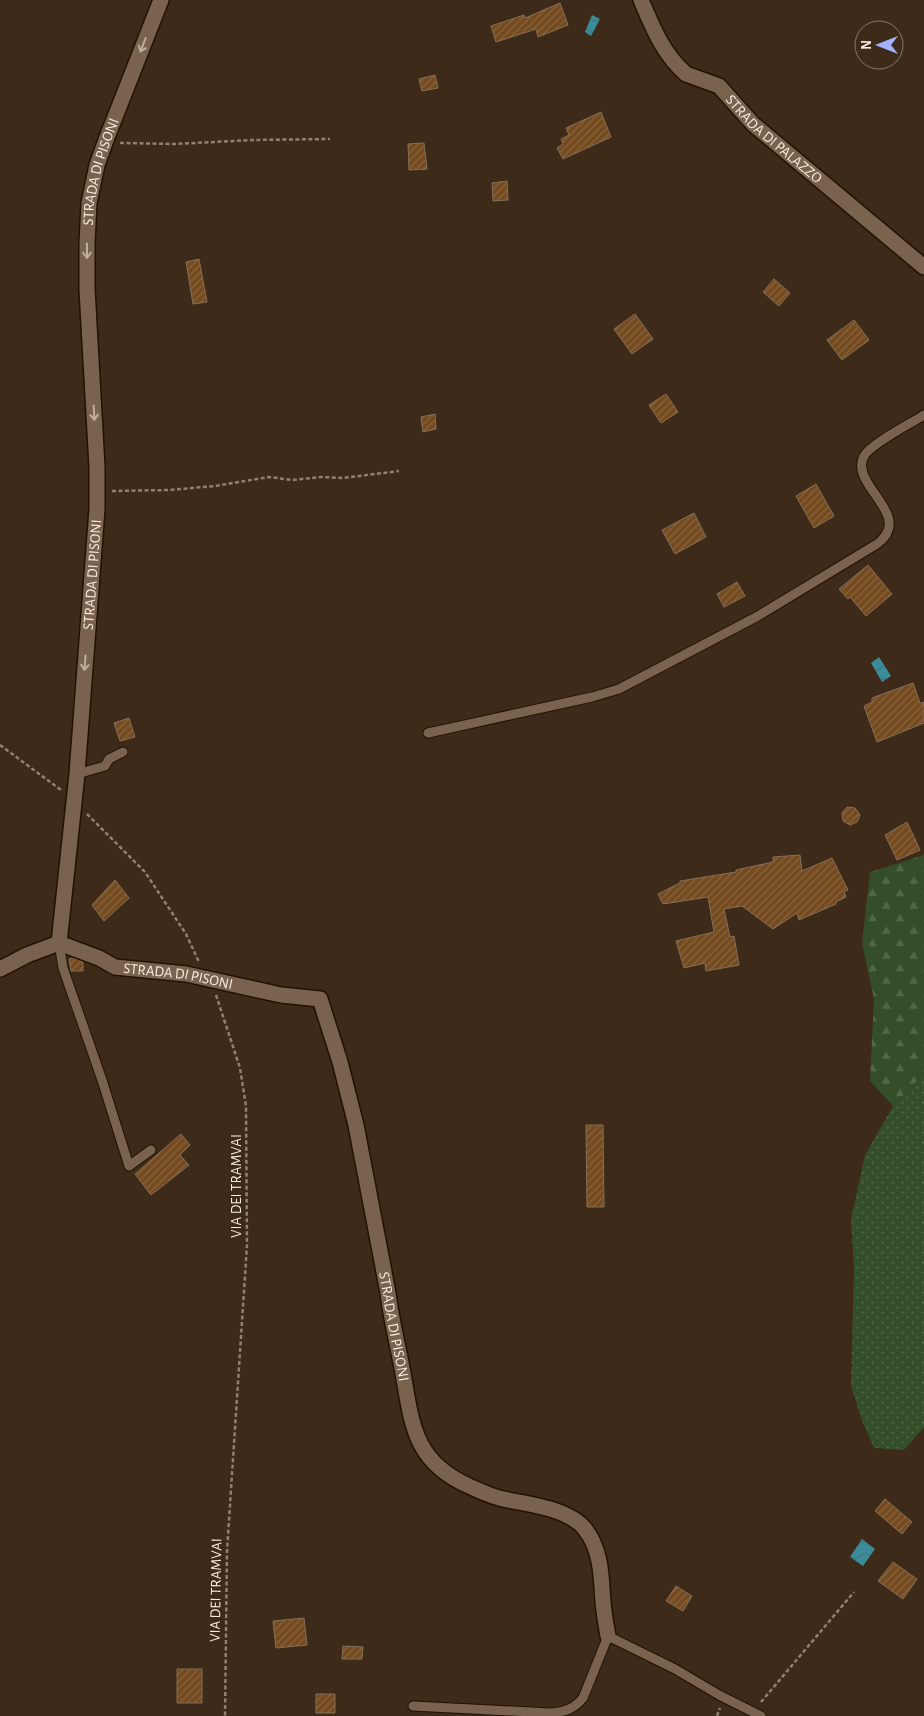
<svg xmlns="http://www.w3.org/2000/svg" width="924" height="1716" viewBox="0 0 924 1716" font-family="'Alegreya Sans',sans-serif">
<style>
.grass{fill:url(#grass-dots)}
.forest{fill:url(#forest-firs)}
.water{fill:url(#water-waves)}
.building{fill:url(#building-hatch);stroke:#866f5b}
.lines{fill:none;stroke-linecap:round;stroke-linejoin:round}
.lane-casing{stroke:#231202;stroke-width:11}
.street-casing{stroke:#231202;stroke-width:18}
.path{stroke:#918172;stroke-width:2.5;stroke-dasharray:4 2.5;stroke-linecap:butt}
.lane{stroke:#79634f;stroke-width:9}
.street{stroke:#79634f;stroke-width:15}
.oneway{stroke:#bfae9f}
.labels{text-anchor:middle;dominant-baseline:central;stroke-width:4.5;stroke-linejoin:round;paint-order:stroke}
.street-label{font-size:15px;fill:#f8ebe0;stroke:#3d2a18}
</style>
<defs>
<pattern id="grass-dots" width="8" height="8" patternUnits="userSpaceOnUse" patternTransform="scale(1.25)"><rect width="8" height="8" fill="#334e28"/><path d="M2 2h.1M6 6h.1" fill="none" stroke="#516847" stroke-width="1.8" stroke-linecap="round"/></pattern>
<pattern id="forest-firs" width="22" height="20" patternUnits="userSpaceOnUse" patternTransform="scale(1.25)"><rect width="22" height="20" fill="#334e28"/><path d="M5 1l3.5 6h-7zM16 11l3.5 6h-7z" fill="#516847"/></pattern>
<pattern id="water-waves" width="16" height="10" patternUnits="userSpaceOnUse" patternTransform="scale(1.25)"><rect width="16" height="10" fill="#3b8c9b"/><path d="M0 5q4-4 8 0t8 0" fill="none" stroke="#40747c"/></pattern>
<pattern id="building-hatch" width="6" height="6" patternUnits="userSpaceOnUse" patternTransform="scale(1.25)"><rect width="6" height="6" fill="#744a1f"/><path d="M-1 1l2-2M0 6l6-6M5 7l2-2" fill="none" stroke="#89643f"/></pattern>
</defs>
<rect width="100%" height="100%" fill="#3d2a18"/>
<path class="grass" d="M 924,1073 L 924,1427 L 904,1450 L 874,1448 L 862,1421 L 851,1386 L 854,1269 L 851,1219 L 865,1155 L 893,1106 Z"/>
<path class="forest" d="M 924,854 L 924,1073 L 893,1106 L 870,1081 L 874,999 L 862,943 L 870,872 L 921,856 Z"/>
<path class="water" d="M 592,15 L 600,19 L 591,36 L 585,32 Z
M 879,657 L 891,676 L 882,682 L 871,663 Z
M 862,1539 L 875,1549 L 863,1566 L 850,1557 Z"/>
<path class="building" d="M 560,3 L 568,25 L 538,37 L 536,29 L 496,42 L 491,26 L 524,15 L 525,18 Z
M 435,75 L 438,88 L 422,91 L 419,79 Z
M 601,112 L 611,137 L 563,159 L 557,148 L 563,144 L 561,139 L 569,135 L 566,128 Z
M 424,143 L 427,169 L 409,170 L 408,144 Z
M 507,181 L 508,200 L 493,201 L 492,183 Z
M 199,259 L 207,302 L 193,304 L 186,262 Z
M 774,279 L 790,293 L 779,306 L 763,292 Z
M 635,314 L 653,339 L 632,354 L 614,329 Z
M 854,320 L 869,340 L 842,360 L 827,340 Z
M 666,394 L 678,412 L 661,423 L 649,405 Z
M 435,414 L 436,429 L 423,432 L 421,417 Z
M 816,484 L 834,516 L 814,528 L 796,496 Z
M 694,513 L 706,537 L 675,554 L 662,530 Z
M 868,565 L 892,594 L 866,616 L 850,597 L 848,599 L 839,589 Z
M 737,582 L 745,596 L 724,607 L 717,594 Z
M 913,683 L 920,703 L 924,702 L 924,723 L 877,742 L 864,706 L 872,702 L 872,698 Z
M 129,718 L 135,737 L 120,741 L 114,723 Z
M 847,807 L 855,808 L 860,815 L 857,822 L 850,825 L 843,821 L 842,813 Z
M 907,822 L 920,850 L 897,860 L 885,835 Z
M 800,855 L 802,871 L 832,858 L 848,890 L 844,892 L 846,897 L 836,902 L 836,904 L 799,920 L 797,913 L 773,929 L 742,906 L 724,909 L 730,937 L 734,936 L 739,965 L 706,971 L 705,963 L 684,968 L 676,941 L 714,932 L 708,897 L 663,904 L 658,894 L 680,883 L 680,881 L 736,872 L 736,870 L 773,862 L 773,857 Z
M 115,880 L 129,898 L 104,921 L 92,905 Z
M 74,958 L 83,962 L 83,971 L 71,971 L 69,959 Z
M 586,1125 L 603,1125 L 604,1207 L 587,1207 Z
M 181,1134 L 190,1145 L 180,1155 L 189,1165 L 151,1195 L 135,1174 Z
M 885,1499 L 912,1522 L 902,1534 L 875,1511 Z
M 893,1562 L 917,1579 L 903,1599 L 878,1581 Z
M 676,1586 L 692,1596 L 683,1611 L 666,1601 Z
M 304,1618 L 307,1645 L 276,1648 L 273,1621 Z
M 343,1646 L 363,1647 L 362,1659 L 342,1659 Z
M 177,1669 L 202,1669 L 202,1703 L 177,1703 Z
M 316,1694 L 335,1694 L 335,1713 L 316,1713 Z"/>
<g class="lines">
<g class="lane-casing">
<path id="lane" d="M 428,733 L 592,697 L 619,689 L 758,616 L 877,544 C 916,515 848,485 864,456 C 872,443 910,424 924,415
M 77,774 L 105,766 L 109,759 L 123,752
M 59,943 L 63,968 L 102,1080 L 129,1166 L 151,1150
M 413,1706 L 551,1713 C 564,1712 574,1709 583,1698 L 608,1636 L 675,1669 L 719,1695 L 761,1716"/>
</g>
<g class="street-casing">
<g id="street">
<path id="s1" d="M 641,0 C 653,28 663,54 686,74 L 719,86 L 753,124 L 924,267"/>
<path id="s2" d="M 59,943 L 99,958 L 115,967 L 186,974 L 281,995 L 320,999 L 340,1062 L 356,1125 L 388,1293 C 391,1318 397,1342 402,1368 C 412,1422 412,1461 469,1486 C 482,1492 494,1498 508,1500 C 531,1504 570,1510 585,1529 C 602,1551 601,1577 603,1602 C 604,1614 606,1625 608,1636"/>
<path id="s3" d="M 59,943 L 77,774 L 97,509 L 97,467 L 87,289 L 87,243 L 89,203 L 97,165 L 106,140 L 161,0"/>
<path d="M 0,969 L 27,955 L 59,943"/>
</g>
</g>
<path class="path" d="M 120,143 L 175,144 L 253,140 L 330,139
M 112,491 L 169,490 L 215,486 L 269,477 L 292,480 L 322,477 L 343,478 L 399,471
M 0,745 L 61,790
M 87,814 L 145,872 L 186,934 L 199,962
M 216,995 L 240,1068 L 246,1106 L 247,1245 L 227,1551 L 225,1716
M 761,1702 L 854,1592
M 717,1716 L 720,1708"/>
<use href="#lane" class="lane"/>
<use href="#street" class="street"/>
</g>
<defs><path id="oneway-shaft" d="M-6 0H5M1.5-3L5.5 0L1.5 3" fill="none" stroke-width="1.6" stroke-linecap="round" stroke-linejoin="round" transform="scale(1.25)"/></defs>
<g class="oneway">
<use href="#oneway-shaft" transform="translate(143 45) rotate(111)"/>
<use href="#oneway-shaft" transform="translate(87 251) rotate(90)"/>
<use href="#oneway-shaft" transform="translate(94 413) rotate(87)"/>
<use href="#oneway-shaft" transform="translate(85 663) rotate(94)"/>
</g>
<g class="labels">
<g class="street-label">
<text stroke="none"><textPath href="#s1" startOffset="199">STRADA DI PALAZZO</textPath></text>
<text stroke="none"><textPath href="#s3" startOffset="775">STRADA DI PISONI</textPath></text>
<text stroke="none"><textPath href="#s3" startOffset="370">STRADA DI PISONI</textPath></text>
<text stroke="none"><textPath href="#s2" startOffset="125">STRADA DI PISONI</textPath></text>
<text transform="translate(236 1186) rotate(-90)">VIA DEI TRAMVAI</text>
<text stroke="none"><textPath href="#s2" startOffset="605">STRADA DI PISONI</textPath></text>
<text transform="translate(216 1590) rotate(-89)">VIA DEI TRAMVAI</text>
</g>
</g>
<g transform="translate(879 45) rotate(270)"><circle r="24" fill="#3d2a18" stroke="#887768"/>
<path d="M0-4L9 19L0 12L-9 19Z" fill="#a3b2fc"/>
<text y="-8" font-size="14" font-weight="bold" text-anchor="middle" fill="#f8ebe0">N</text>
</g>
</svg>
